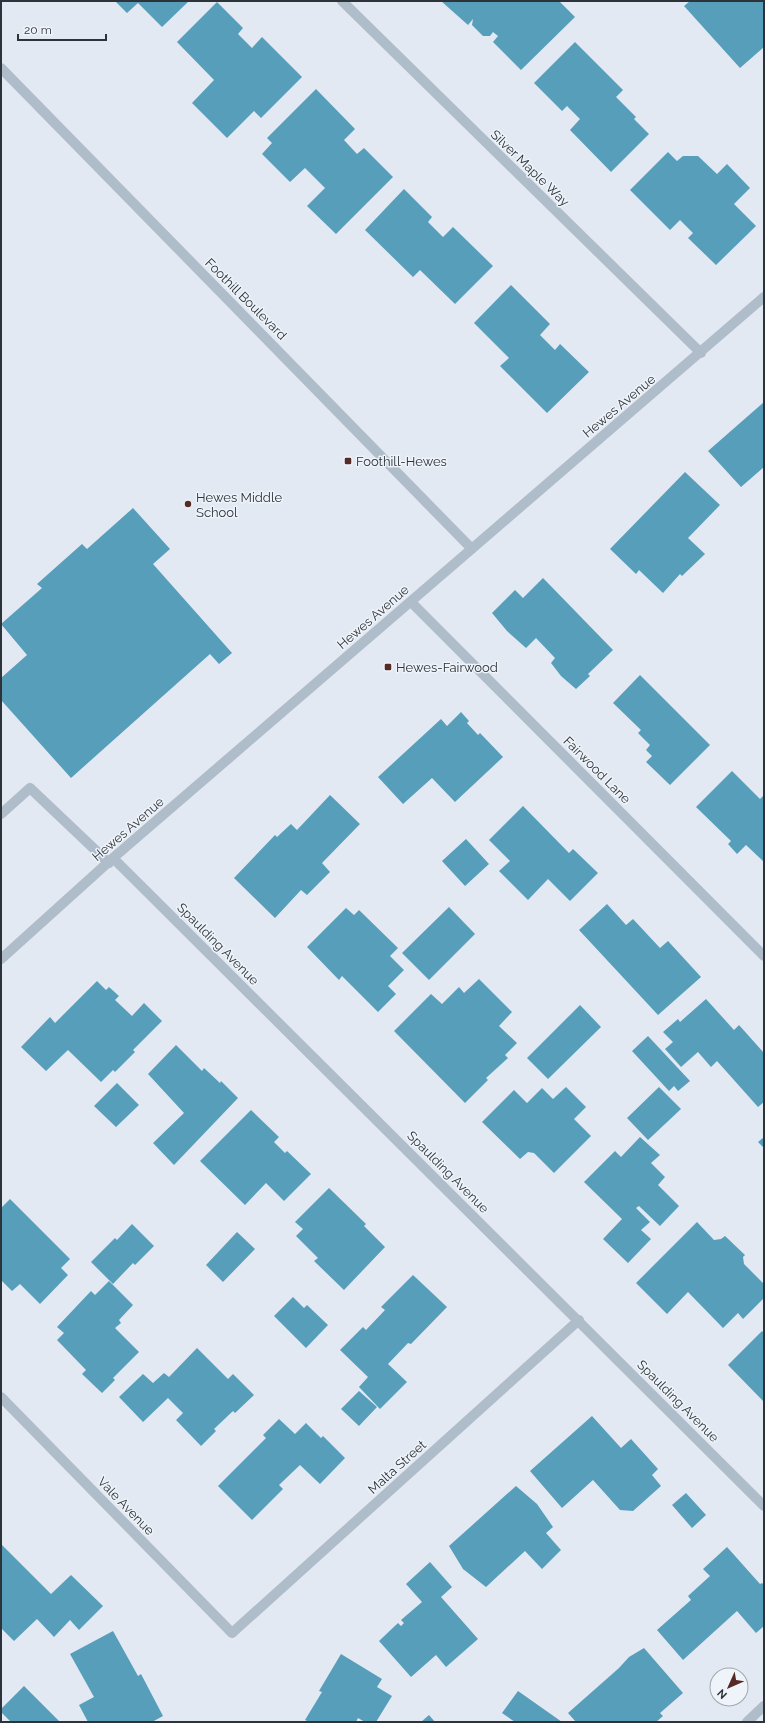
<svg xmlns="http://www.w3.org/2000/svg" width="765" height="1723" viewBox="0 0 765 1723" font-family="Raleway,sans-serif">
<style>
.building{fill:#579ebb}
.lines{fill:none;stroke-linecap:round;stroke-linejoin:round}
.minor{stroke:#afbcc9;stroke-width:10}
.poi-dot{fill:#572b25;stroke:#eff3fa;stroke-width:1.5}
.labels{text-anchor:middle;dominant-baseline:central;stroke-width:3;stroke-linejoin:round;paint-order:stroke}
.street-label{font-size:13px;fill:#2c3439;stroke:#eff3fa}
.poi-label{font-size:13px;fill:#2c3439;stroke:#eff3fa;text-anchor:start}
</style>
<rect width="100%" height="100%" fill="#e2e9f2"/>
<path class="building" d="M 115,1 L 189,1 L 162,27 L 138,3 L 127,13 Z
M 441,1 L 559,1 L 575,17 L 521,70 L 493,42 L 498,36 L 493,32 L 490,36 L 483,36 L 472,25 L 473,19 L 468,25 Z
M 690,1 L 764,1 L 764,47 L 740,68 L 684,6 Z
M 217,2 L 243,28 L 238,34 L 252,48 L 262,37 L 302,77 L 261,118 L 254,111 L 227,138 L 192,103 L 214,80 L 177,42 Z
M 575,42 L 623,90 L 616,97 L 636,117 L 634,119 L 649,134 L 611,172 L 570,130 L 580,119 L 567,106 L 562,111 L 534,83 Z
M 316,89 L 355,129 L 344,140 L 357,154 L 364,148 L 393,177 L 336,234 L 307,206 L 325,188 L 305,168 L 290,182 L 262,154 L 272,143 L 267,138 Z
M 668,152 L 677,161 L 683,156 L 698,156 L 717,174 L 727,164 L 750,188 L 734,204 L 756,226 L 716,265 L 688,238 L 693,233 L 680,220 L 670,230 L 630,190 Z
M 404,189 L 432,217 L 428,222 L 443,237 L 453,227 L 493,266 L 455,304 L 420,270 L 413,277 L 365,230 Z
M 511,285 L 550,324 L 540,335 L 555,350 L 560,344 L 589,372 L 547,413 L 500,366 L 509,358 L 474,323 Z
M 764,402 L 764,467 L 741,487 L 708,451 Z
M 685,472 L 720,505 L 688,538 L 705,554 L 682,576 L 680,574 L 663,593 L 639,570 L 636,574 L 610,549 Z
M 133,508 L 170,549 L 153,564 L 232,653 L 219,664 L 210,654 L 71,778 L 1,700 L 1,678 L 27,655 L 1,624 L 42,588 L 37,584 L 82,544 L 87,549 Z
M 543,578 L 613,650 L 588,674 L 590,676 L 576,689 L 561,676 L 551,663 L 555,658 L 536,638 L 526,648 L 507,631 L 492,613 L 515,590 L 523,598 Z
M 640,675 L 710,745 L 670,785 L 646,762 L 652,756 L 646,750 L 650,745 L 638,733 L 641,730 L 613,703 Z
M 461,712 L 469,721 L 467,723 L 478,735 L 480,733 L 503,757 L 455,802 L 432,778 L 403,804 L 378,777 L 441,719 L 447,726 Z
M 732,771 L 760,799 L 764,795 L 764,862 L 746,845 L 737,854 L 728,844 L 731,841 L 696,807 Z
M 330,795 L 360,824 L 322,863 L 330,872 L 307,895 L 301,890 L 275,918 L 234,878 L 275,835 L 277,837 L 291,824 L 297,830 Z
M 523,806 L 569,853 L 573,849 L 598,873 L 570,901 L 548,879 L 528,900 L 499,871 L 510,861 L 489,840 Z
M 466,839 L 489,864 L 465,886 L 442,861 Z
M 607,904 L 626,925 L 633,919 L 660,948 L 668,941 L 701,977 L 658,1015 L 579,930 Z
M 449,907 L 475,934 L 429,980 L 402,953 Z
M 346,908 L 354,915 L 359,910 L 398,948 L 390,956 L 404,970 L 388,986 L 396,994 L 378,1012 L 342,976 L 339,980 L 307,947 Z
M 479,979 L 512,1012 L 499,1026 L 517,1043 L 505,1055 L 508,1058 L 486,1078 L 488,1080 L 465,1103 L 394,1031 L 431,994 L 442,1004 L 459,987 L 464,993 Z
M 97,981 L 106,990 L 109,987 L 119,996 L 115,1000 L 132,1016 L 144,1003 L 162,1021 L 133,1050 L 135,1052 L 115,1072 L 113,1070 L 101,1082 L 68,1050 L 46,1071 L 21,1047 L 50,1017 L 55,1023 Z
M 706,999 L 734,1030 L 739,1025 L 764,1053 L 764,1102 L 758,1107 L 717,1061 L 711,1067 L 698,1052 L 681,1067 L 665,1049 L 673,1042 L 663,1032 L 678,1019 L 680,1022 Z
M 580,1005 L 601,1027 L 548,1079 L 527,1058 Z
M 648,1036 L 690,1081 L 678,1091 L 674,1086 L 669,1091 L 632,1051 Z
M 176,1045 L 202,1071 L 204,1068 L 220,1083 L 221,1081 L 238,1098 L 174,1165 L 153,1143 L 184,1113 L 148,1074 Z
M 117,1083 L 139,1105 L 116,1127 L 94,1106 Z
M 566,1087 L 586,1107 L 574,1119 L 591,1136 L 554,1173 L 534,1153 L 528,1152 L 520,1159 L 482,1122 L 514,1090 L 527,1103 L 542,1088 L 553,1099 Z
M 659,1087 L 681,1109 L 648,1140 L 627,1118 Z
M 251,1110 L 279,1137 L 274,1142 L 285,1153 L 287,1151 L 311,1174 L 284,1201 L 266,1183 L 245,1205 L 200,1161 Z
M 640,1137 L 660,1155 L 651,1163 L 665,1177 L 658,1185 L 679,1206 L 660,1226 L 639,1206 L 636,1208 L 650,1222 L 641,1230 L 651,1239 L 628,1263 L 603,1239 L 622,1219 L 584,1182 L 615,1151 L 621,1157 Z
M 764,1137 L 764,1148 L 758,1142 Z
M 329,1188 L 366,1224 L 364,1226 L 385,1247 L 344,1290 L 314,1261 L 318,1258 L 296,1236 L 303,1229 L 295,1222 Z
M 10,1199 L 70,1259 L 61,1268 L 68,1275 L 40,1304 L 20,1284 L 12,1291 L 1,1280 L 1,1208 Z
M 697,1222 L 714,1240 L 721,1239 L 725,1236 L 745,1255 L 743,1257 L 744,1264 L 764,1284 L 764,1298 L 743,1319 L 738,1313 L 723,1328 L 688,1292 L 667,1314 L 636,1283 Z
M 132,1224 L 154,1246 L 135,1265 L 133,1263 L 113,1284 L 91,1262 L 115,1238 L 117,1240 Z
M 237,1232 L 255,1249 L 223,1282 L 206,1265 Z
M 413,1275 L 447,1307 L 411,1344 L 408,1343 L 388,1364 L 407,1382 L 380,1409 L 359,1387 L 368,1377 L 340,1350 L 363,1327 L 366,1330 L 385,1310 L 381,1307 Z
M 109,1281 L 133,1305 L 119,1320 L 121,1323 L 115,1328 L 139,1352 L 113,1378 L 115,1380 L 102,1393 L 82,1374 L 86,1370 L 57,1340 L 64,1333 L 57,1327 L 91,1291 L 95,1295 Z
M 293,1297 L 304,1308 L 307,1305 L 328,1325 L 306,1348 L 274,1316 Z
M 762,1331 L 764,1333 L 764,1402 L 728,1365 Z
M 197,1348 L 228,1379 L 233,1374 L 254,1395 L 235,1413 L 233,1411 L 214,1429 L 216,1431 L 201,1446 L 176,1420 L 183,1413 L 168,1398 L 143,1422 L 119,1397 L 143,1374 L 153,1383 L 164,1373 L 169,1377 Z
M 359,1391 L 377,1407 L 359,1426 L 341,1409 Z
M 592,1416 L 621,1448 L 631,1439 L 658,1469 L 652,1475 L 661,1486 L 633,1511 L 620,1510 L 593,1480 L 562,1508 L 530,1471 Z
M 279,1419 L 295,1434 L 306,1423 L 321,1438 L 323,1436 L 345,1458 L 320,1484 L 300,1465 L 279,1485 L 283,1489 L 252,1520 L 218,1486 L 266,1438 L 263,1435 Z
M 516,1486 L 537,1504 L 553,1527 L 546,1533 L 561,1550 L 542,1569 L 525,1551 L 486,1587 L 463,1569 L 449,1546 Z
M 686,1493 L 706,1515 L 692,1528 L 672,1505 Z
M 1,1544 L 51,1594 L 71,1575 L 103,1606 L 79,1630 L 70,1620 L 54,1637 L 37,1619 L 14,1641 L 1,1628 Z
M 727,1547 L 760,1584 L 762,1583 L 764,1585 L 764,1626 L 756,1633 L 737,1611 L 683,1660 L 657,1630 L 691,1600 L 688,1596 L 710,1576 L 703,1569 Z
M 430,1562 L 452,1587 L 441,1597 L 478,1639 L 446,1667 L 436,1655 L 411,1677 L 379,1641 L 398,1623 L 401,1626 L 404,1623 L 401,1620 L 422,1602 L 406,1584 Z
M 113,1631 L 138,1676 L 141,1674 L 163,1716 L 152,1722 L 88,1722 L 79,1705 L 94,1697 L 70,1654 Z
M 644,1648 L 683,1693 L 660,1713 L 663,1716 L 656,1722 L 576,1722 L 568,1713 L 619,1668 L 629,1657 Z
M 341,1654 L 382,1679 L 377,1687 L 392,1696 L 376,1722 L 365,1722 L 358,1718 L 356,1722 L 309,1722 L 305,1720 L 322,1692 L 319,1691 Z
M 24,1686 L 59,1721 L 58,1722 L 11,1722 L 1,1712 L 1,1709 Z
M 518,1691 L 562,1722 L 515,1722 L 502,1713 Z
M 429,1715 L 435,1722 L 421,1722 Z"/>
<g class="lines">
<path class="minor" d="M 342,1 L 701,353
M 1,68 L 472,549
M 411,602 L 764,956
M 1,814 L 30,788 L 109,863
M 113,858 L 764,1506
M 1,959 L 113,858 L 764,297
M 1,1397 L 232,1633 L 579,1320
M 747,1722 L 764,1706"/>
</g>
<g class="poi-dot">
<rect x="344" y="457" width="8" height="8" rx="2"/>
<circle cx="188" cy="504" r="4"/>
<rect x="384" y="663" width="8" height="8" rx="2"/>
</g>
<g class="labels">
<g class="street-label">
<text transform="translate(530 168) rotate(44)">Silver Maple Way</text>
<text transform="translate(246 299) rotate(45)">Foothill Boulevard</text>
<text transform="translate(619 406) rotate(-40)">Hewes Avenue</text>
<text transform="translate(373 617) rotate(-41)">Hewes Avenue</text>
<text transform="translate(597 770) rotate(45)">Fairwood Lane</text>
<text transform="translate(128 829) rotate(-41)">Hewes Avenue</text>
<text transform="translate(218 944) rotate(45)">Spaulding Avenue</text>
<text transform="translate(448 1172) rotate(45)">Spaulding Avenue</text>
<text transform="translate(678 1401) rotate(45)">Spaulding Avenue</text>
<text transform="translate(397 1467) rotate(-42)">Malta Street</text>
<text transform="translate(126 1506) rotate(46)">Vale Avenue</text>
</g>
<g class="poi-label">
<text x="356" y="461">Foothill-Hewes</text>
<text x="196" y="497">Hewes Middle<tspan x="196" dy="15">School</tspan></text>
<text x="396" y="667">Hewes-Fairwood</text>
</g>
</g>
<rect width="765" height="1723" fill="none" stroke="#2c3439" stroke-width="4"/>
<g transform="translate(729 1687) rotate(225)"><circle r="19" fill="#eff3fa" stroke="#a1a7ad"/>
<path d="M0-3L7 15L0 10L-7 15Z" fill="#572b25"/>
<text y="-6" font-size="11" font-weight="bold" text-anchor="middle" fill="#2c3439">N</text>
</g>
<path d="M18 34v6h88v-6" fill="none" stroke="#2c3439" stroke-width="2"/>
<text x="24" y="34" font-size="12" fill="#2c3439" stroke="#eff3fa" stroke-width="3" paint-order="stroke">20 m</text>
</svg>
